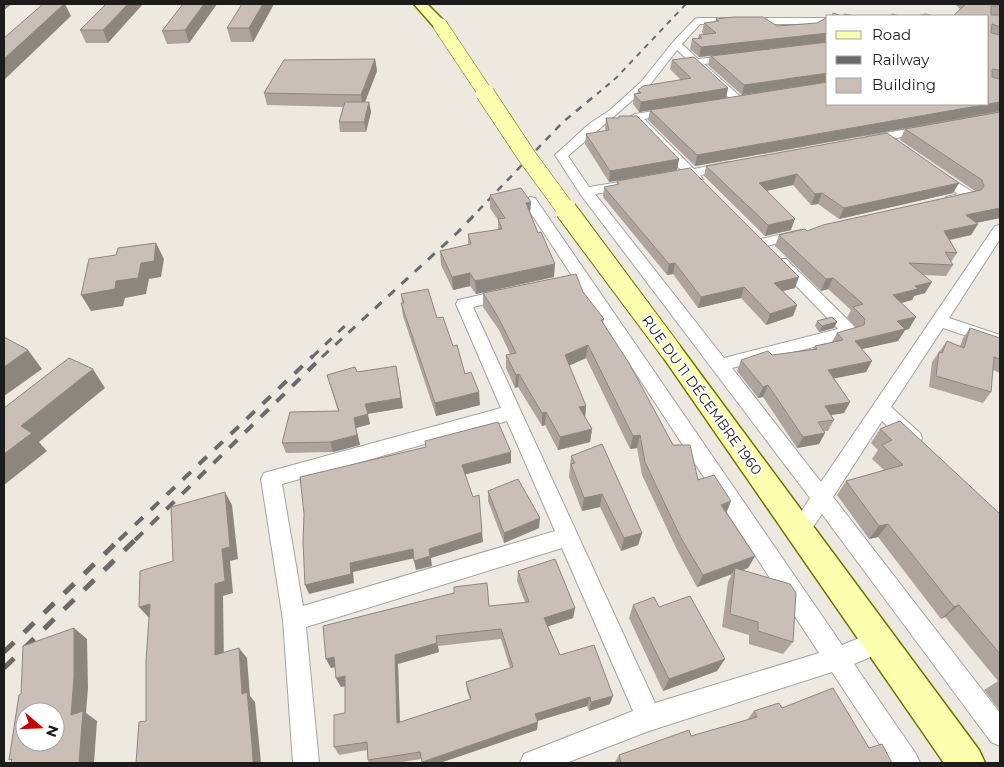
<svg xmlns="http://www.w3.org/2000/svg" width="1004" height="767" viewBox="0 0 1004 767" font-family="Montserrat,sans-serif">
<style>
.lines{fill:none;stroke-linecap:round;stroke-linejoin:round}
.minor-casing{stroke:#a3a3a3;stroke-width:2}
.secondary-casing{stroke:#6a7500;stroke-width:3}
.minor{fill:#fff;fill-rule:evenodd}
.secondary{fill:#fcffad;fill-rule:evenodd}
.rail-far4{stroke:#6a6a6a;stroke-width:2;stroke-dasharray:5.5 5.5;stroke-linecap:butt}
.rail-far3{stroke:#6a6a6a;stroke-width:2.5;stroke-dasharray:7 7;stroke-linecap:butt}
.rail-far2{stroke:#6a6a6a;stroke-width:3;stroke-dasharray:9 9;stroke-linecap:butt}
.rail-far1{stroke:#6a6a6a;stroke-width:4;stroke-dasharray:11 11;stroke-linecap:butt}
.rail{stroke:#6a6a6a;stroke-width:5;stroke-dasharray:14 14;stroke-linecap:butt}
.secondary-bridge-far2-casing{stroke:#6a7500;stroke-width:15;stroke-linecap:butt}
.secondary-bridge-far1-casing{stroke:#6a7500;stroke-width:19;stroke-linecap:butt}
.secondary-bridge-casing{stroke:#6a7500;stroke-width:23;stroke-linecap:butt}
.secondary-bridge-far2{stroke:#fcffad;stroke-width:14}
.secondary-bridge-far1{stroke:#fcffad;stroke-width:18}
.secondary-bridge{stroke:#fcffad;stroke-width:21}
.wall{fill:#aea49d;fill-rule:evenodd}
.shaded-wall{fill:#8d867f}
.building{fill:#cabfb6;stroke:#8d867f;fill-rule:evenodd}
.labels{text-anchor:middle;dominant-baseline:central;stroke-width:4;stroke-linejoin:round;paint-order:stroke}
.street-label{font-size:14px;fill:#1c1c1c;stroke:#fff}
</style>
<rect width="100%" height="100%" fill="#eee9e0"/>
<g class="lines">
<g class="minor-casing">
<path id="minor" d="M 698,18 L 828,18 L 828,24 L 700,24 L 682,44 L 698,59 L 737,55 L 737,59 L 704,64 L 743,99 L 744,101 L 743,103 L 735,103 L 677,50 L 649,86 L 568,156 L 589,187 L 626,181 L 631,182 L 632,185 L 631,188 L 595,194 L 724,358 L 838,329 L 776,265 L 774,262 L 776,259 L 786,259 L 856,328 L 858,332 L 856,336 L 732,368 L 821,482 L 995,226 L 1000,225 L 1000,239 L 949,318 L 1000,335 L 1000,347 L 943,328 L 891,407 L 920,433 L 922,438 L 920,443 C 905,448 892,430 882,421 L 833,497 L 1000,713 L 1000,746 L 991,742 L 822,514 L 807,536 L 800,538 L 793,536 L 790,529 L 810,498 L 581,195 L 555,155 L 589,124 L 610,110 L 641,82 L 673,42 L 695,19 Z
M 673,108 L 679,111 L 677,113 L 644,119 L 694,169 L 729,162 L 735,166 L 733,169 L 700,175 L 703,179 L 697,183 L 688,178 L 671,181 L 666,180 L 665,177 L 666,174 L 682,171 L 629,117 L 635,114 Z
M 926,126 L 930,127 L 932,129 L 930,131 L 868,144 L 862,140 L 868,136 Z
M 938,170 L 974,193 L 976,196 L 974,199 L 951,204 L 946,203 L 944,200 L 946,197 L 958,194 L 934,177 L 932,174 Z
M 530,197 L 535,198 L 842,645 L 879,630 L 887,634 L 891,642 L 887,650 L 854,664 L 916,754 L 920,763 L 892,763 L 832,672 L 649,731 L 566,763 L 520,763 L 524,754 L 633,711 L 562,548 L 306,627 L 319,763 L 293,763 L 283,620 L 261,479 L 264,473 L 271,471 L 501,408 L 456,304 L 458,300 L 507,289 L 512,290 L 515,294 L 512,298 L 473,307 L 655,703 L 819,653 L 523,201 ZM 507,421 L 555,531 L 303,606 L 282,484 Z
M 801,230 L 808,234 L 806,237 L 761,247 L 756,246 L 754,243 L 756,240 Z"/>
</g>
<g class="secondary-casing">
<path id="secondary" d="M 414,4 L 427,4 L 445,22 L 447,25 L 445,28 L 435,28 Z
M 671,342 L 679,345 L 979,750 L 985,763 L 944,763 L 663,357 L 659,351 L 663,345 Z"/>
</g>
<use href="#minor" class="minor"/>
<use href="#secondary" class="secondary"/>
<path class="rail-far4" d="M 597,94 L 616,78 L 686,4"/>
<path class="rail-far3" d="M 478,211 L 563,122 L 598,93"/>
<path class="rail-far2" d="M 312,357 L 348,323
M 322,357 L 458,232 L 479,210"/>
<path class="rail-far1" d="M 119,540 L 313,356
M 135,540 L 323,356"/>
<path class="rail" d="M 4,652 L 121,538
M 4,668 L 137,538"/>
<g class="secondary-bridge-far2-casing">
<path id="secondary-bridge-far2" d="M 440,25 L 486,94"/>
</g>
<g class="secondary-bridge-far1-casing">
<path id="secondary-bridge-far1" d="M 485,93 L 526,155 L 567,211"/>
</g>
<g class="secondary-bridge-casing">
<path id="secondary-bridge" d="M 566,210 L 671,351"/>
</g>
<use href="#secondary-bridge-far2" class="secondary-bridge-far2"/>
<use href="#secondary-bridge-far1" class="secondary-bridge-far1"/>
<use href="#secondary-bridge" class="secondary-bridge"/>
</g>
<path class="wall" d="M 106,4 L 108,43 L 86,43 L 80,30 Z
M 183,4 L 217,4 L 189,43 L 167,44 L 162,31 Z
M 274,4 L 253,42 L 231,42 L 227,28 Z
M 955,4 L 1000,4 L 1000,218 L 976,223 L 978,224 L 971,235 L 950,240 L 957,253 L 951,262 L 953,265 L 946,276 L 923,275 L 925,293 L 914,296 L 912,300 L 901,303 L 909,329 L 905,330 L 898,341 L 862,349 L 872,361 L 866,372 L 834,378 L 850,402 L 844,413 L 831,415 L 834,420 L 828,431 L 824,431 L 825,433 L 819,444 L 797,448 L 763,397 L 758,398 L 737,371 L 741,360 L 813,349 L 815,346 L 832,342 L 837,333 L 856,328 L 847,318 L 851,310 L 828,289 L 821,291 L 775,246 L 779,235 L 807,231 L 975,191 L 900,140 L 905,129 L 1000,112 L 695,166 L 648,120 L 650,110 L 639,112 L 633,104 L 634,94 L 637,94 L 638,90 L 681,80 L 670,69 L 672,60 L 728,88 L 726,98 L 988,104 L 960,9 Z
M 716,19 L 828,82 L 742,95 L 708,65 L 710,56 L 699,57 L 690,49 L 692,39 L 698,39 L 699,35 L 704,35 L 702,32 L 704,23 L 715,22 Z
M 375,59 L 377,71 L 365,102 L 369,102 L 371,112 L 366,132 L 340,132 L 339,122 L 343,107 L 267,105 L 264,93 Z
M 619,116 L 679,159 L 677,170 L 609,182 L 585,144 L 586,134 L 606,131 L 605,128 L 606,118 L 619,118 Z
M 706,166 L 959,183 L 953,193 L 839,219 L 818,204 L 811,205 L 793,185 L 767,191 L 791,230 L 765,236 L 704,176 Z
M 617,181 L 795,288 L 783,291 L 797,305 L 793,316 L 766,325 L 741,298 L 698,308 L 673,274 L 667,275 L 603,197 L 604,187 L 617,185 Z
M 490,195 L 530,214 L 554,277 L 476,294 L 470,286 L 453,290 L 441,265 L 440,251 L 468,245 L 468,234 L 498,230 L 498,220 L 490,208 Z
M 583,292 L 604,319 L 603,324 L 673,445 L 698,480 L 731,501 L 726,512 L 755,556 L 748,568 L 742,570 L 793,642 L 783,654 L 749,644 L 749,635 L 722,627 L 728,582 L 732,574 L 697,587 L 677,550 L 642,475 L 637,448 L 630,449 L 586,358 L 569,366 L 586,406 L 585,417 L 592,429 L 590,442 L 558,450 L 545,425 L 542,426 L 518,387 L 515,388 L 506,368 L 506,355 L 510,354 L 499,330 L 483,307 L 483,293 Z
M 401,294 L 437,318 L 453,346 L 480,405 L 436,416 L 403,316 L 401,303 L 402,303 Z
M 817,321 L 837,322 L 834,328 L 819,332 L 815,326 Z
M 970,328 L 1000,338 L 1000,373 L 993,370 L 991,392 L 983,403 L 929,387 L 932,362 L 939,352 L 947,341 L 960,346 L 963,338 Z
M 357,372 L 403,408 L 367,414 L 370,424 L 356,428 L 360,445 L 333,452 L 286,453 L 282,443 L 338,411 L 327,375 Z
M 880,429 L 1000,514 L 1000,711 L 984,690 L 998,681 L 945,617 L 941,619 L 878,537 L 869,539 L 837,495 L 846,481 L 884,470 L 872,459 L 878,450 L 871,443 Z
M 571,456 L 642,533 L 638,545 L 621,551 L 600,507 L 582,511 L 569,477 Z
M 488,491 L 539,528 L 504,543 L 488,501 Z
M 518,571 L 575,608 L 573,618 L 548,626 L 560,655 L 610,704 L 589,711 L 587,706 L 537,721 L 537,730 L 421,759 L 397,763 L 369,763 L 368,760 L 367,750 L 339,755 L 334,747 L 345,713 L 345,686 L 341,687 L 336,678 L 335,667 L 331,668 L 326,659 L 489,606 L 525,602 L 517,581 ZM 501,639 L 510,668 L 466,682 L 467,691 L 470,699 L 400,722 L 398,664 L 439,652 L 438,646 Z
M 633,605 L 659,607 L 725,659 L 717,671 L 663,691 L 629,618 Z
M 782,708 L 869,748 L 892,763 L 615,763 L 615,762 L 619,755 L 691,736 L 747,720 L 754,711 Z"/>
<path class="shaded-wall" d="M 4,4 L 12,4 L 4,10 Z
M 64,4 L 65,4 L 71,16 L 4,80 L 4,59 Z
M 128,4 L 143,4 L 108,43 L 103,30 Z
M 204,4 L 217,4 L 189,43 L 185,30 Z
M 263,4 L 274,4 L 253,42 L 249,28 Z
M 828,33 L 828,42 L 699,57 L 701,47 Z
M 375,59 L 377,71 L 363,107 L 361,95 Z
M 828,73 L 828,82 L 742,95 L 744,85 Z
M 728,88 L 726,98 L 639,112 L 641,102 Z
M 369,102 L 371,112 L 366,132 L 364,122 Z
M 1000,102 L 1000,111 L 695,166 L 697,155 Z
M 679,159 L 677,170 L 609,182 L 610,171 Z
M 797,174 L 793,185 L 756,193 L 759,183 Z
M 959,183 L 953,193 L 839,219 L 844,208 Z
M 822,193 L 818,204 L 811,205 L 815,194 Z
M 531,202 L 530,215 L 526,203 Z
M 1000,208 L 1000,218 L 960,226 L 966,215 Z
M 795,219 L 791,230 L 765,236 L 768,225 Z
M 978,224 L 971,235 L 938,242 L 944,231 Z
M 156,243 L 164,259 L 161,277 L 149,279 L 146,294 L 125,298 L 123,306 L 91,311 L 81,295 L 116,281 L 141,263 Z
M 675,263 L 673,274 L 667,275 L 669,264 Z
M 555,264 L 554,277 L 476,294 L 475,281 Z
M 470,273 L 470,286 L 453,290 L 452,277 Z
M 799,277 L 795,288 L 770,294 L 774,283 Z
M 833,278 L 828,289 L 821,291 L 826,279 Z
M 932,282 L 925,293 L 914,296 L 912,300 L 887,307 L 893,295 L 915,286 Z
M 744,287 L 741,298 L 698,308 L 701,297 Z
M 797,305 L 793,316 L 766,325 L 770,314 Z
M 916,317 L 909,329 L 905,330 L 898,341 L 849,352 L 855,341 L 897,321 Z
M 837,322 L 834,328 L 819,332 L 822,326 Z
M 588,345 L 586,358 L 563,368 L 565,355 Z
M 28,350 L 42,369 L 4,396 L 4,367 Z
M 872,361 L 866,372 L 822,381 L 828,370 Z
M 93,369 L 105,388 L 39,442 L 47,451 L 4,485 L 4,454 L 21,426 Z
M 519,374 L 518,387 L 515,388 L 516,375 Z
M 398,376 L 403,408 L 367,414 L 365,404 Z
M 768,385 L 763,397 L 758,398 L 763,387 Z
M 479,392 L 480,405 L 436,416 L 435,403 Z
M 850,402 L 844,413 L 819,417 L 825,406 Z
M 586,406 L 585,418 L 579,407 Z
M 546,412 L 545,425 L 542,426 L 542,413 Z
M 368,414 L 370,424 L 356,428 L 360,445 L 333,452 L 330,442 L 354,418 Z
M 592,429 L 590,442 L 558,450 L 560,437 Z
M 825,433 L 819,444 L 797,448 L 803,437 Z
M 640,435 L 637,448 L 630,449 L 633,436 Z
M 511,452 L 511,463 L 463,475 L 462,465 Z
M 225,492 L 232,505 L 238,559 L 230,561 L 233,593 L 223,596 L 224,665 L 215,655 L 215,584 L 222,549 Z
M 602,494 L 600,507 L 582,511 L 584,498 Z
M 731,501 L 726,514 L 721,505 Z
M 540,518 L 539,528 L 504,543 L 504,533 Z
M 888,524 L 878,537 L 869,539 L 879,526 Z
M 482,532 L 483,542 L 431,558 L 432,566 L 416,570 L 414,561 L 429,549 Z
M 642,533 L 638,545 L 621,551 L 624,538 Z
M 413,549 L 415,558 L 353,572 L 354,583 L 309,594 L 305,585 L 350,563 Z
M 755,556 L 748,568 L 735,573 L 735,568 L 732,574 L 697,587 L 703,575 Z
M 150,604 L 150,619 L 139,607 Z
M 959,605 L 945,617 L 941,619 L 954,607 Z
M 575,608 L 573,618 L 543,628 L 544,618 Z
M 74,628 L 87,639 L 88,688 L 86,713 L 97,721 L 94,763 L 79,763 L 71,715 Z
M 437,643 L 439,652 L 398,664 L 400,731 L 397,723 L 395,655 Z
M 239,648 L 247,658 L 250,696 L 255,702 L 261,763 L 253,763 L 242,694 Z
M 334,657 L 339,666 L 331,668 L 326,659 Z
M 725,659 L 717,671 L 663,691 L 669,679 Z
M 345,676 L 349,685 L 341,687 L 336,678 Z
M 613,696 L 610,704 L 589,711 L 591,702 Z
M 590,697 L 587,706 L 534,722 L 535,714 Z
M 538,722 L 537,730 L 440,763 L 422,763 L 422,762 Z"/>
<path class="building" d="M 43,4 L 64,4 L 4,59 L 4,38 Z
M 106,4 L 128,4 L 103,30 L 80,30 Z
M 183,4 L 204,4 L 185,30 L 162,31 Z
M 242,4 L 263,4 L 249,28 L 227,28 Z
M 966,4 L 1000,4 L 1000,6 L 991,6 L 991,15 L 1000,15 L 1000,27 L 992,24 L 991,33 L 1000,35 L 1000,70 L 992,69 L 992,77 L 1000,79 L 1000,102 L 697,155 L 650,110 L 828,82 L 828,104 L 988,104 L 988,16 L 953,16 Z
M 833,13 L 842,16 L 845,14 L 855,16 L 830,16 L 832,16 Z
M 893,14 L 899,16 L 889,16 Z
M 926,14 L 933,16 L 917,16 Z
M 734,17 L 763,17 L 777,26 L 817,23 L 828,17 L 828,33 L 701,47 L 692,39 L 702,38 L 699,35 L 716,33 L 704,23 L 719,21 L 716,19 Z
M 828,42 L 828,73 L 744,85 L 711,56 Z
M 694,57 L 728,88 L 641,102 L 634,94 L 641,93 L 638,90 L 643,86 L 691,78 L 672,60 Z
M 375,59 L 361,95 L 264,93 L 284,60 Z
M 345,102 L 369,102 L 364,122 L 339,122 Z
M 1000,112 L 1000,208 L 966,215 L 978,224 L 944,231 L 957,253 L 945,252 L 953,265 L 909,263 L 932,282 L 915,286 L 918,289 L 893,295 L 916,317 L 897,321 L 905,329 L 855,341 L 872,361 L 828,370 L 850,402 L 825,406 L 834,420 L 818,422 L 825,433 L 803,437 L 768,385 L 763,387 L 741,360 L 768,351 L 772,355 L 817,349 L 815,346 L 843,340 L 837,333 L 864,325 L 865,319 L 853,307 L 863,304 L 833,278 L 826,279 L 779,235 L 805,229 L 807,231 L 823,225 L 981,190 L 984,186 L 982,180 L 905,129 Z
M 619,116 L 637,116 L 679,159 L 610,171 L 586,134 L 609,130 L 606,118 L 619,118 Z
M 887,133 L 959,183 L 844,208 L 822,193 L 815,194 L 797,174 L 759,183 L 795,219 L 768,225 L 706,166 Z
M 690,168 L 799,277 L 774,283 L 797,305 L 770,314 L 744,287 L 701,297 L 675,263 L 669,264 L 604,187 L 619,184 L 617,181 Z
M 521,188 L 531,202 L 526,203 L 538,233 L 541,232 L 555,264 L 475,281 L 470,273 L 452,277 L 440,251 L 471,244 L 468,234 L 502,229 L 498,219 L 505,218 L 490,195 Z
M 156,243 L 154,261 L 141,263 L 138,278 L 116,281 L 115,289 L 81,295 L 89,259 L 116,255 L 118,248 Z
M 576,274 L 583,292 L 604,319 L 601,320 L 629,363 L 673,445 L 690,445 L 698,480 L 714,475 L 731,501 L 721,505 L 755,556 L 703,575 L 681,538 L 645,462 L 640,435 L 633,436 L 588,345 L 565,355 L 586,406 L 579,407 L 592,429 L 560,437 L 546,412 L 542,413 L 519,374 L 516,375 L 506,355 L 516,353 L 498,317 L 483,293 Z
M 428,289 L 437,318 L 443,317 L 453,346 L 457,345 L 465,374 L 471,372 L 479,392 L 435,403 L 401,303 L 404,303 L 401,294 Z
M 832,317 L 837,322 L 822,326 L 817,321 Z
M 970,328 L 1000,338 L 1000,359 L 994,357 L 991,392 L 936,376 L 939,352 L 942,353 L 947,341 L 964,348 Z
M 4,337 L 28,350 L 4,367 Z
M 69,358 L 93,369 L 21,426 L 32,433 L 4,454 L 4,408 Z
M 396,366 L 401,398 L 365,404 L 368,414 L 354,418 L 357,435 L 330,442 L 282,443 L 290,412 L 339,411 L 327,375 L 355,367 L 357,372 Z
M 900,421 L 1000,514 L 1000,654 L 959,605 L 954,607 L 888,524 L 879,526 L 846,481 L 903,465 L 882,445 L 892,440 L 880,429 Z
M 498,422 L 511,452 L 462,465 L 473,497 L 479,495 L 482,532 L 429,549 L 430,556 L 414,561 L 413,549 L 350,563 L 351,574 L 305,585 L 303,542 L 304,514 L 300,477 L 426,447 L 425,441 Z
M 602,444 L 642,533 L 624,538 L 602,494 L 584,498 L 571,464 L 575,463 L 571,456 Z
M 518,479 L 540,518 L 504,533 L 488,491 Z
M 225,492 L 230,547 L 222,549 L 225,581 L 215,584 L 215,655 L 239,648 L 242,694 L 247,692 L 252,744 L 253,763 L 136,763 L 139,722 L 146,721 L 146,660 L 150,604 L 139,607 L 140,571 L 173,561 L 171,507 Z
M 555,559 L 575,608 L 544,618 L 560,655 L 594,645 L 613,696 L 591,702 L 590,697 L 535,714 L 538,722 L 422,762 L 420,752 L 368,760 L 367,742 L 334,747 L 334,715 L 345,713 L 345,676 L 336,678 L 334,657 L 326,659 L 323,626 L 454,593 L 454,587 L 487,583 L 489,606 L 529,602 L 518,571 ZM 501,629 L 513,667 L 466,682 L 471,699 L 397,723 L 395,655 L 437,643 L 436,636 Z
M 735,568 L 790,584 L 796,593 L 793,642 L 758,631 L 758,622 L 730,614 Z
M 690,596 L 725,659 L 669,679 L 633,605 L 654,597 L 659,607 Z
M 74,628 L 74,678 L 71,715 L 83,711 L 79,763 L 11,763 L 12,759 L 9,760 L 19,695 L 21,694 L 23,646 ZM 25,712 L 55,712 L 55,742 L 25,742 Z
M 833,688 L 869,748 L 882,744 L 892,763 L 621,763 L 619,755 L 689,730 L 691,736 L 757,717 L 754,711 L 779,703 L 782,708 Z"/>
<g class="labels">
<g class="street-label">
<text transform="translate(702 395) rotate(54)">RUE DU 11 DÉCEMBRE 1960</text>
</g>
</g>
<rect width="1004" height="767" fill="none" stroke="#1c1c1c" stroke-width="10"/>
<rect x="826" y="15" width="162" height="90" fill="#ffffff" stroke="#a4a4a4"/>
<rect x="836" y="31" width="25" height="8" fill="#fcffad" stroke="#a4a4a4"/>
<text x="872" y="40" font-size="15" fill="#1c1c1c">Road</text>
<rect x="836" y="56" width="25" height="8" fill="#6a6a6a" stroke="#a4a4a4"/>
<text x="872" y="65" font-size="15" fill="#1c1c1c">Railway</text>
<rect x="836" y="78" width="25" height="15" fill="#cabfb6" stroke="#a4a4a4"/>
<text x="872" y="90" font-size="15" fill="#1c1c1c">Building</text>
<g transform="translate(40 727) rotate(109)"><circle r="24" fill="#ffffff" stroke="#a4a4a4"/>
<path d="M0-4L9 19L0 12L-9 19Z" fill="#c70002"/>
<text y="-8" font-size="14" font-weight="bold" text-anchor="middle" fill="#1c1c1c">N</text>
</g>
</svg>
